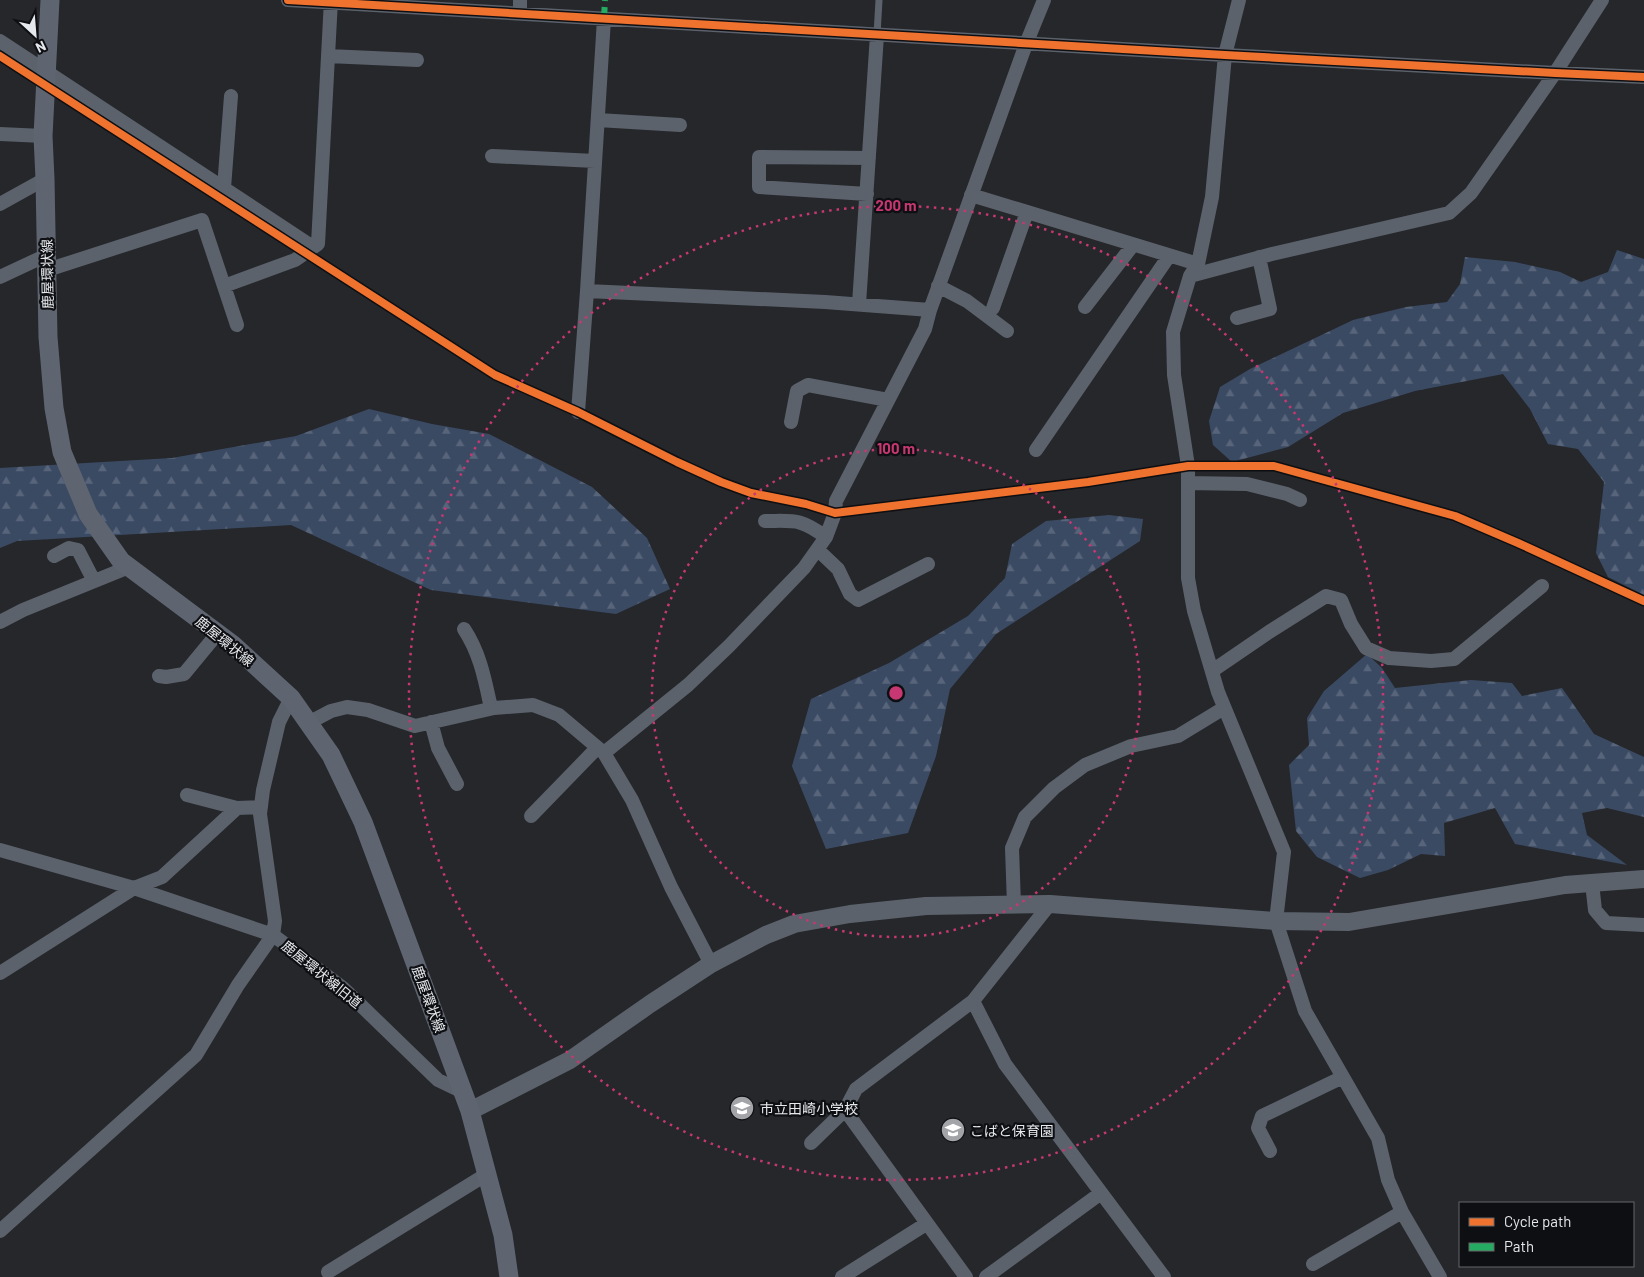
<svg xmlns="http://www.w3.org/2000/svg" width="1644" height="1277" viewBox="0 0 1644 1277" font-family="Barlow,'Noto Sans JP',sans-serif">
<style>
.forest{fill:url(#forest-firs)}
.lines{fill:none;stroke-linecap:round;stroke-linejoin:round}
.path{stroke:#5b5e64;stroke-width:3;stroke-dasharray:4 2.5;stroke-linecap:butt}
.service{stroke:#5c626c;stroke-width:7}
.minor{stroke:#5c626c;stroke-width:14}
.tertiary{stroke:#5c626c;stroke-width:18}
.secondary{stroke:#5f6570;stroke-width:19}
.quiet{stroke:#26ab63;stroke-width:6;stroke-dasharray:12 6;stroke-linecap:butt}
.cycleway-casing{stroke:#0e0f12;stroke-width:11}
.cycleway{stroke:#ef722f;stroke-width:8}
.ring{fill:none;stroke:#c73771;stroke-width:2.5;stroke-dasharray:2.5 5}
.labels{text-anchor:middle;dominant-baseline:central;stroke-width:4.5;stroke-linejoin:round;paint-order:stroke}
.street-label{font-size:14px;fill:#e5e8ec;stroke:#0e0f12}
.poi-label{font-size:14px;fill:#e5e8ec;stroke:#0e0f12;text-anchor:start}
.centre{fill:#c73771;stroke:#0e0f12;stroke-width:2.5}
.ring-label{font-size:15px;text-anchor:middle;font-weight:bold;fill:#c73771;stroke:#0e0f12;stroke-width:4.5;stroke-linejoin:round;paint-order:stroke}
</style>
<defs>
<pattern id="forest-firs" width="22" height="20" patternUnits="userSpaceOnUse" patternTransform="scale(1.25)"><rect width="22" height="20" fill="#3b4a63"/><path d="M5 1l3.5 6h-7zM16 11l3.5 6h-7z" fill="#57647a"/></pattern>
</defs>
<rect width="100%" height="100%" fill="#25272b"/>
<path class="forest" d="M 1617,250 L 1644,259 L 1644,595 L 1608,577 L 1596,553 L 1604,482 L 1578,449 L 1548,444 L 1530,409 L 1503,374 L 1415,391 L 1343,413 L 1288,447 L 1232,462 L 1213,445 L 1209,421 L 1220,387 L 1250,369 L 1353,320 L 1406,307 L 1447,302 L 1460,284 L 1465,257 L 1515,262 L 1560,272 L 1581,282 L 1608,272 Z
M 369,409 L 432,424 L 489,434 L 592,487 L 647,538 L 670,589 L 616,614 L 431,590 L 291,525 L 17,541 L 0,548 L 0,468 L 172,458 L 296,436 Z
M 1109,515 L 1143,519 L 1140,541 L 996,634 L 950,689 L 936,756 L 908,833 L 826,849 L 792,766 L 811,699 L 889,663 L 968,616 L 1005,578 L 1012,544 L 1046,521 Z
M 1367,654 L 1382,668 L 1395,688 L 1471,680 L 1512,683 L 1522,696 L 1562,688 L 1594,734 L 1644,757 L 1644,817 L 1607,808 L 1582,813 L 1587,835 L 1627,865 L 1515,844 L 1495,808 L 1444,823 L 1445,856 L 1421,854 L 1388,870 L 1360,878 L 1317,857 L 1296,831 L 1289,765 L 1309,745 L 1307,718 L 1324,691 Z"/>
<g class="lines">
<path class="path" d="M 317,262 L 495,375 L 564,406
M 590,418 C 642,444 693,472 748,492 C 772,500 798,501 822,509
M 1202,466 L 1274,466 L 1455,516 L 1518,543 L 1644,601
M 848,512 L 1088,482 L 1174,469"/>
<path class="service" d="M 877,35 L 879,0"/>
<path class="minor" d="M 288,0 L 1225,55 L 1555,73 L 1644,77
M 1239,0 L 1225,55 L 1212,197 L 1198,264 L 1190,276 L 1173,332 L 1174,375 L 1188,466 L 1188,578 L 1194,611 L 1218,692 L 1284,852 L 1276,921 L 1305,1011 L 1378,1138 L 1388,1180 L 1402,1212 L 1440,1277
M 520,14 L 520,0
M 0,41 L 313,247
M 328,56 L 417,60
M 598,120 L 680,125
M 0,134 L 43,136
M 492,156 L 595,161
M 224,188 L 231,96
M 867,194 L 759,187 L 759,157 L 869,158
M 971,195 L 1198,264
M 0,204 L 45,179
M 47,270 L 202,220 L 224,286
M 1190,276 L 1272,254 L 1449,213 L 1471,193 L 1555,73 L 1602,0
M 0,277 L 47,255
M 938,286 L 967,301 L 1007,331
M 587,291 L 825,302 L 930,310
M 859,304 L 877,35
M 1085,307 L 1133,245
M 993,308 L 1027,212
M 1237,318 L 1270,309 L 1259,257
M 237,325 L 224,286 L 295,260 L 318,244 L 331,0
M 578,412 L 587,291 L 604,19
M 791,422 L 797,391 L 808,385 L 888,400
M 1036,450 L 1169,256
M 1188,483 L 1247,484 L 1287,494 L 1300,500
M 765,521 C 795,521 800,518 826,537
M 818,550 L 838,569 L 850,594 L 858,600 L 928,564
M 54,556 L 69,548 L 78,550 L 94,581
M 0,622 L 23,610 L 129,567
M 464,629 C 480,653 485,680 491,708
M 1212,671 L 1269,632 L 1326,596 L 1341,600 L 1351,624 L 1366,648 L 1389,658 L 1431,661 L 1454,659 L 1542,586
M 159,676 L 166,677 L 184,674 L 217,634
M 310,722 L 331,711 L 347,707 L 368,710 L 415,726 L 494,708 L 533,705 L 559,715 L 604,753 L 632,800 L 671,887 L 711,964
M 431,722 L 438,748 L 457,784
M 604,753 L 688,685 L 729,646 L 804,568 L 826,537 L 835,513 L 836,501 L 925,329 L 930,310 L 1026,44 L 1044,0
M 187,795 L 237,808 L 261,807
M 531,816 L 597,748
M 0,850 L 134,888 L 273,935 L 343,988 L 438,1080 L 463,1092
M 1592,883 L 1595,910 L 1606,923 L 1644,925
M 1014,905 L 1012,848 L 1025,817 L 1054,788 L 1085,765 L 1131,746 L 1178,736 L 1224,708
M 0,973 L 134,888 L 162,877 L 237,808
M 973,1001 L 1005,1064 L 1164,1277
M 811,1143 L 845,1110
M 1270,1151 L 1258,1128 L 1262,1116 L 1343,1077
M 0,1231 L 196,1055 L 238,985 L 273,935 L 275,921 L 260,814 L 263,790 L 279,722 L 291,698
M 1313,1264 L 1402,1212
M 328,1272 L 487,1174
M 842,1277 L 926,1224
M 966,1277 L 845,1110 L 856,1089 L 973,1001 L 1050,904
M 986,1277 L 1101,1193"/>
<path class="tertiary" d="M 470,1111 L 570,1060 L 650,1004 L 711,964 L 766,935 L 794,924 L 850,914 L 926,906 L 1050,904 L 1276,921 L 1349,922 L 1565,885 L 1644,879"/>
<path class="secondary" d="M 50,0 L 43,136 L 45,179 L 48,337 L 54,408 L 62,452 L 88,514 L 121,561 L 232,644 L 291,698 L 331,755 L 363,822 L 470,1111 L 503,1235 L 509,1277"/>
<path class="quiet" d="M 604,19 L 605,0"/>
<g class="cycleway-casing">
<path id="cycleway" d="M 288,0 L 1225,55 L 1555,73 L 1644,77
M 0,56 L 495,375 L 578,412 L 677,462 L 721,482 L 751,493 L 806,504 L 835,513 L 1088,482 L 1188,466 L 1274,466 L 1455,516 L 1518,543 L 1644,601"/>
</g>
<use href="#cycleway" class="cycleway"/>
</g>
<g class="ring">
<circle cx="896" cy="693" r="244"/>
<circle cx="896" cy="693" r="487"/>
</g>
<defs>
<g id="school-disc" transform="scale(1.25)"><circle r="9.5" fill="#a2a4a8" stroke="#0e0f12"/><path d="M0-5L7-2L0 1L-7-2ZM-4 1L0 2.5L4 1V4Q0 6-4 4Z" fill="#fff"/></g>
</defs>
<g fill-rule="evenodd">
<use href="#school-disc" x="742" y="1108"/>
<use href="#school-disc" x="953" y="1130"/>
</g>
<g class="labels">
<g class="street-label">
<text transform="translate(47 274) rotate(-91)">鹿屋環状線</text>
<text transform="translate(225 641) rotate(39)">鹿屋環状線</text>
<text transform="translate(322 974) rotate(39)">鹿屋環状線旧道</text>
<text transform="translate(429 999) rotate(70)">鹿屋環状線</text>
</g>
<g class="poi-label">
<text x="760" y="1108">市立田崎小学校</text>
<text x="970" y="1130">こばと保育園</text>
</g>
</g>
<circle cx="896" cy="693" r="8" class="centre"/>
<g class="ring-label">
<text x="896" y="211">200 m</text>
<text x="896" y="454">100 m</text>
</g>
<rect x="1459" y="1202" width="175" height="65" fill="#0e0f12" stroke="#646669"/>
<rect x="1469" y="1218" width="25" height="8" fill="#ef722f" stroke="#646669"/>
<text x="1504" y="1227" font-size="15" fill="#e5e8ec">Cycle path</text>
<rect x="1469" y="1243" width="25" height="8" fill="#26ab63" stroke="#646669"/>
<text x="1504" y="1252" font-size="15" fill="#e5e8ec">Path</text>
<g transform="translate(35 35) rotate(154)" stroke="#0e0f12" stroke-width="4" paint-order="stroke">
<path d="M0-4L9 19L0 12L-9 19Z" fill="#e5e8ec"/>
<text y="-8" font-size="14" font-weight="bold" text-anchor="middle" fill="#e5e8ec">N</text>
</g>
</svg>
